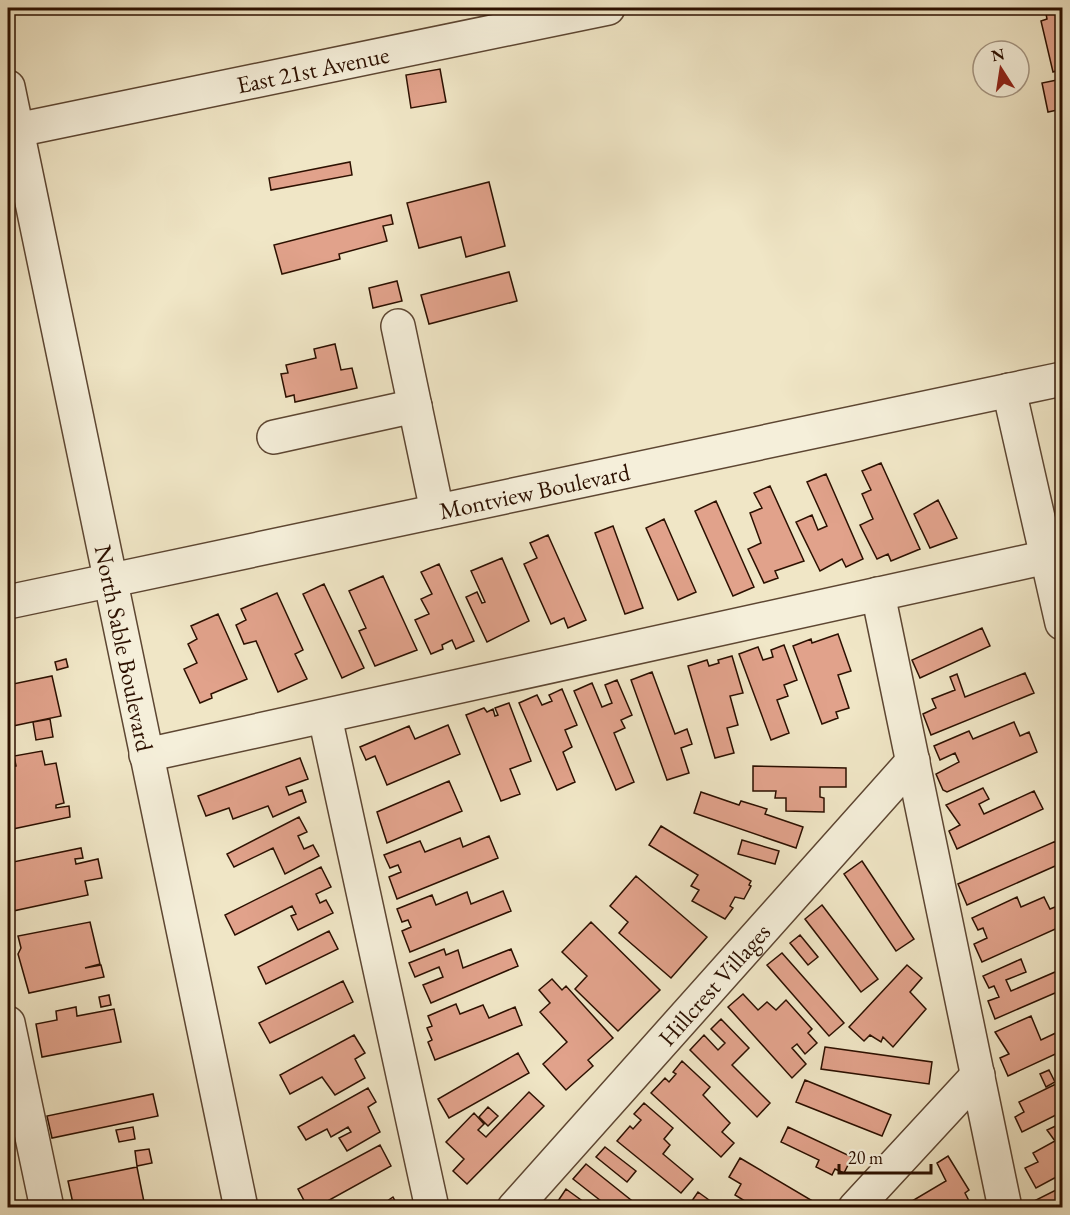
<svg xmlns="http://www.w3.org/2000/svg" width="1070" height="1215" viewBox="0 0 1070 1215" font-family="'EB Garamond',serif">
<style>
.building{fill:#e1a28b;stroke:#2c1000;stroke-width:1.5}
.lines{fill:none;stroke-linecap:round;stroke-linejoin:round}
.minor-casing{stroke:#5d4632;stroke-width:36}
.minor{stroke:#f5efda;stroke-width:33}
.labels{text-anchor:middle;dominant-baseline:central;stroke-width:4.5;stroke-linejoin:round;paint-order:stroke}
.street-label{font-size:24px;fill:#2c1000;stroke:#f5efda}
</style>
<rect width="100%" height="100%" fill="#f0e6c6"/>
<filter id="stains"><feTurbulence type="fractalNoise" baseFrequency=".00333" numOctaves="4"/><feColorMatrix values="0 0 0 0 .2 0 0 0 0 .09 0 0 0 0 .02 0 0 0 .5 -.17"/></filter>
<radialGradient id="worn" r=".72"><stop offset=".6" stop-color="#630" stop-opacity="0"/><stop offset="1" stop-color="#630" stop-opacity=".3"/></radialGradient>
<path class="building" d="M 1045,8 L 1062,8 L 1062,69 L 1053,72 L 1041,21 L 1047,19 Z
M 440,69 L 446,102 L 411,108 L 406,75 Z
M 1062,79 L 1062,109 L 1048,112 L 1042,83 Z
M 350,162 L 352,175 L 271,190 L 269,178 Z
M 489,182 L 505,246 L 466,257 L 461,237 L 419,248 L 407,203 Z
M 391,215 L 393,224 L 383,226 L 387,241 L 339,254 L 340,259 L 282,274 L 274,245 Z
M 509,272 L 517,301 L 429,324 L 421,295 Z
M 397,281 L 402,301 L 373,308 L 369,288 Z
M 335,344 L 341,370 L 352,368 L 357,388 L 295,402 L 294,395 L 286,397 L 281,374 L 288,373 L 286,365 L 316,358 L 314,349 Z
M 881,463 L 920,549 L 891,561 L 888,554 L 877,559 L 860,525 L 873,519 L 862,494 L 871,490 L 862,471 Z
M 826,474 L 863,559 L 846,567 L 842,559 L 820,571 L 796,522 L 812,515 L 818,530 L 827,526 L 807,482 Z
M 770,486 L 804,561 L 775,571 L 778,578 L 764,583 L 748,549 L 761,543 L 750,513 L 762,508 L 754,493 Z
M 938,500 L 957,538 L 930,548 L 914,514 Z
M 716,501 L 754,587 L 733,596 L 695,511 Z
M 664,519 L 696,592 L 678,600 L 646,528 Z
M 613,526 L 643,608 L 625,614 L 595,533 Z
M 548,535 L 586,620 L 568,628 L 564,618 L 551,624 L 524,564 L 537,558 L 530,543 Z
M 502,558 L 529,621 L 487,642 L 466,597 L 477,592 L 482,603 L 485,602 L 471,571 Z
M 439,564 L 474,641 L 456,649 L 452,640 L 442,645 L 443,649 L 431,654 L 415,620 L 429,614 L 421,599 L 432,594 L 421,572 Z
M 383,576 L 417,650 L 375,666 L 359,631 L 366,628 L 349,591 Z
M 324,584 L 364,668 L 342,678 L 303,594 Z
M 277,593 L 303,650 L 295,654 L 307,679 L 278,692 L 256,641 L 244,644 L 236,625 L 246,620 L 241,609 Z
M 218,614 L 247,679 L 211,694 L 212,698 L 200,703 L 184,669 L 197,663 L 188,644 L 197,639 L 191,626 Z
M 982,628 L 990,646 L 920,678 L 912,660 Z
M 838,634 L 851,671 L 838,675 L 849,708 L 836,712 L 838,718 L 822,724 L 793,646 L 811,639 L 812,643 Z
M 784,645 L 797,680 L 784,685 L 788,696 L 777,700 L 789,733 L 771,740 L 739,654 L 758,647 L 763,660 L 773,657 L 771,650 Z
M 732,656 L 743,693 L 730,696 L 738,725 L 727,728 L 734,753 L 715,758 L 688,666 L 707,660 L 709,666 L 719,663 L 718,660 Z
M 66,659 L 68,667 L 57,670 L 55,662 Z
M 652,672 L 675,734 L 687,729 L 692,744 L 681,748 L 689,773 L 667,780 L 631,680 Z
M 1025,673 L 1034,693 L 931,735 L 923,714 L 936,708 L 932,699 L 955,690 L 950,677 L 957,674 L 965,697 Z
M 52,676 L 61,716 L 8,727 L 8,685 Z
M 617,680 L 632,715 L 621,720 L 625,728 L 614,733 L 634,782 L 616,790 L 574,691 L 592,683 L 602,707 L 612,703 L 605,685 Z
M 562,689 L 577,725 L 565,730 L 572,747 L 563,752 L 575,782 L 557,790 L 519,703 L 537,695 L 542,705 L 552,701 L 549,695 Z
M 509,703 L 531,761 L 510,769 L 520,794 L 501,801 L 466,715 L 484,708 L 487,712 L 493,709 L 495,716 L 498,715 L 495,708 Z
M 50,719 L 53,737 L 36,740 L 33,722 Z
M 1014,722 L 1020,736 L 1029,732 L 1037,752 L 947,792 L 943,790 L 936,774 L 959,762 L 955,753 L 940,760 L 934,746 L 969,731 L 973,739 Z
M 448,725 L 460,754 L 387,785 L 375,756 L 366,760 L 360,747 L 409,726 L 415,739 Z
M 42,751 L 45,765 L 56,763 L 64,803 L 56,805 L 56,808 L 69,806 L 70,817 L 8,830 L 8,768 L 16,766 L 14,756 Z
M 300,758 L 308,779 L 286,787 L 289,795 L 302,790 L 306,802 L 273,817 L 268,806 L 233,819 L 229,808 L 206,816 L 198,796 Z
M 753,766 L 846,768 L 846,787 L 820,787 L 820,797 L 824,798 L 824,812 L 786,811 L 786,798 L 775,798 L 776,791 L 753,791 Z
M 449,781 L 462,811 L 387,843 L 377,812 Z
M 983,788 L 989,799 L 979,804 L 984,814 L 1034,791 L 1043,809 L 957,849 L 949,831 L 960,825 L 946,805 Z
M 701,792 L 739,805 L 741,801 L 767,809 L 765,814 L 803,827 L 796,848 L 694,813 Z
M 299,817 L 307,832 L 298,836 L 304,849 L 313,845 L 319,856 L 285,874 L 273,848 L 234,867 L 227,854 Z
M 661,826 L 751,881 L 749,885 L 751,886 L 744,899 L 735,897 L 730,906 L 733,908 L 725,919 L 692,901 L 699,890 L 691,886 L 698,875 L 649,845 Z
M 489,836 L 498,858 L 397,899 L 389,877 L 401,872 L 398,865 L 390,868 L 384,855 L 420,841 L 425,852 L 460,838 L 463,847 Z
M 742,840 L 779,851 L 775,864 L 738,854 Z
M 1056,841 L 1062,863 L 967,905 L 958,884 Z
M 81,848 L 83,858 L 75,859 L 76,864 L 98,859 L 102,878 L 85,881 L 88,895 L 13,911 L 10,897 L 8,898 L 8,863 Z
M 862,861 L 914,939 L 896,951 L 844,874 Z
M 321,867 L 331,887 L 316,894 L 320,903 L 326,900 L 333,913 L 298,930 L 291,916 L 296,914 L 292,906 L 235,935 L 225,915 Z
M 636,876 L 707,937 L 671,978 L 619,933 L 628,922 L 610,906 Z
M 503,891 L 511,911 L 410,952 L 402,931 L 411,927 L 408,920 L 402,922 L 397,909 L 432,895 L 436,905 L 467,892 L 471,904 Z
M 1017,897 L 1021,907 L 1044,897 L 1050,909 L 1060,905 L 1062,926 L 982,962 L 974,944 L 987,938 L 983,928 L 978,930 L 972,918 Z
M 822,905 L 878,979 L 861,992 L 805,919 Z
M 90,922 L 100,964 L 85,968 L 101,965 L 104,977 L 29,993 L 18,954 L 21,948 L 18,936 Z
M 591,922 L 660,990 L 618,1031 L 575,989 L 587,976 L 562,952 Z
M 329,931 L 338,949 L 266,984 L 258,967 Z
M 800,935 L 818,957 L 808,965 L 790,943 Z
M 444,949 L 446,955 L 458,950 L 463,968 L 511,949 L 518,966 L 431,1003 L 423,985 L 443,977 L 439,967 L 415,977 L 409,963 Z
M 782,953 L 844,1023 L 829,1036 L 767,965 Z
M 1021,959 L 1026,972 L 1006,980 L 1011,991 L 1062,969 L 1062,990 L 995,1019 L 988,1001 L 999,997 L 994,986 L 989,988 L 983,976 Z
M 907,965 L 922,978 L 910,992 L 926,1009 L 893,1047 L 883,1037 L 881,1042 L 870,1035 L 864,1041 L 849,1027 Z
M 552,979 L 562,990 L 566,986 L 613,1038 L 588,1060 L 593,1066 L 566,1090 L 543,1064 L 567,1042 L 540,1012 L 550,1003 L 539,990 Z
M 343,981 L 353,1002 L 270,1043 L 259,1023 Z
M 743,994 L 758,1010 L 767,1002 L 776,1010 L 786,1000 L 812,1029 L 808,1033 L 817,1043 L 805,1054 L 797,1044 L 792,1048 L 806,1064 L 792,1078 L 728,1007 Z
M 109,995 L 111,1005 L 101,1007 L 99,997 Z
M 456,1004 L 460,1014 L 483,1005 L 489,1018 L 515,1007 L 522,1025 L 435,1060 L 428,1042 L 432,1040 L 427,1028 L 432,1026 L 428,1016 Z
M 76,1007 L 77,1016 L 114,1009 L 121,1042 L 42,1057 L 36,1024 L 57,1020 L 56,1011 Z
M 1031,1016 L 1041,1040 L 1062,1030 L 1062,1051 L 1008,1076 L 1000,1058 L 1009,1054 L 995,1032 Z
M 721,1019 L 749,1048 L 732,1065 L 770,1103 L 757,1117 L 690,1050 L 704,1035 L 718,1050 L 725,1043 L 711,1029 Z
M 354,1035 L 365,1053 L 355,1059 L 365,1078 L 335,1095 L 322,1077 L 290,1094 L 280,1075 Z
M 825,1047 L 932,1062 L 929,1084 L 821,1069 Z
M 518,1053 L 529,1073 L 449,1118 L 438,1099 Z
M 682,1061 L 710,1087 L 703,1095 L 730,1123 L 722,1132 L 734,1143 L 721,1157 L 651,1093 L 665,1078 L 669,1082 L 676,1074 L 673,1072 Z
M 1049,1070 L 1055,1082 L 1046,1087 L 1040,1074 Z
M 805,1080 L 891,1115 L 882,1136 L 796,1102 Z
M 1062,1081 L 1062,1112 L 1022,1132 L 1015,1117 L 1024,1112 L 1019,1102 Z
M 368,1088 L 376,1102 L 368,1107 L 380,1132 L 347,1151 L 339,1138 L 351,1132 L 348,1127 L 331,1137 L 327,1129 L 306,1140 L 298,1127 Z
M 529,1092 L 544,1106 L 467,1184 L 453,1171 L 464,1159 L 446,1142 L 474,1113 L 484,1124 L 478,1130 L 486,1137 Z
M 153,1094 L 158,1116 L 52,1138 L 47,1116 Z
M 644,1103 L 673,1128 L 664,1139 L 670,1145 L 663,1154 L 693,1179 L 681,1193 L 617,1141 L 630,1126 L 633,1129 L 641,1120 L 634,1114 Z
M 488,1107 L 498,1116 L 488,1126 L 479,1117 Z
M 1062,1123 L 1062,1174 L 1036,1188 L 1025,1168 L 1038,1162 L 1033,1153 L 1055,1141 L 1047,1130 Z
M 133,1127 L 135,1139 L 119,1142 L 116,1130 Z
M 788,1127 L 852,1157 L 844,1173 L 835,1169 L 832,1175 L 816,1167 L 819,1160 L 781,1142 Z
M 380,1145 L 391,1166 L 315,1208 L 308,1208 L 298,1189 Z
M 605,1147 L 636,1171 L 627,1182 L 596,1157 Z
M 149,1149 L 152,1163 L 137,1166 L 135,1151 Z
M 948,1156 L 969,1190 L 965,1193 L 971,1205 L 965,1208 L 916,1208 L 912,1201 L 946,1181 L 937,1163 Z
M 740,1158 L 816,1203 L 813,1208 L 756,1208 L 735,1195 L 741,1184 L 729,1177 Z
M 586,1164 L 641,1208 L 610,1208 L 573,1179 Z
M 137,1167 L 144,1202 L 114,1208 L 74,1208 L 68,1181 Z
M 1062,1187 L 1062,1208 L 1035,1208 L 1032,1202 Z
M 566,1189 L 592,1208 L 565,1208 L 558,1201 Z
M 698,1192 L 720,1208 L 687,1208 Z
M 393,1197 L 399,1208 L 377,1208 Z"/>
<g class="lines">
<g class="minor-casing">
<g id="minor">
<path id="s1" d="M 8,87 L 241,1208"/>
<path id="s2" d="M 17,130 L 608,8"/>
<path d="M 398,326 L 437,511"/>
<path d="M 1009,390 L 1062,623"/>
<path d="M 274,437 L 415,406"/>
<path d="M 878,594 L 1005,1208"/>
<path id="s3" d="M 8,602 L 1062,379"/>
<path d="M 325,717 L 432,1208"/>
<path d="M 146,755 L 1047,557"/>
<path d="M 8,1023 L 47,1208"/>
<path id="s4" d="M 514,1208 L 913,761"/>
<path d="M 855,1208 L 978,1075"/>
</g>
</g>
<use href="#minor" class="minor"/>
</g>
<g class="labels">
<g class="street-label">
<text stroke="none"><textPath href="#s2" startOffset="302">East 21st Avenue</textPath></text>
<text stroke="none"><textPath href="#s3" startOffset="538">Montview Boulevard</textPath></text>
<text stroke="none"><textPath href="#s1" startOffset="573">North Sable Boulevard</textPath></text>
<text stroke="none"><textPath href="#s4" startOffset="300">Hillcrest Villages</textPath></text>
</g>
</g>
<rect width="1070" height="1215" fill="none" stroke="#f0e6c6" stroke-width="30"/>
<rect x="9" y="9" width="1052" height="1197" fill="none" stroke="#2c1000" stroke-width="3"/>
<rect x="15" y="15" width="1040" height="1185" fill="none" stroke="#2c1000" stroke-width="1.5"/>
<g transform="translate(1001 69) rotate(348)"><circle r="28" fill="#f5efda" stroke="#a59683" stroke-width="1.5"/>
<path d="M0-4.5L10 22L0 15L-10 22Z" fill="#8f2418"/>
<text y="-9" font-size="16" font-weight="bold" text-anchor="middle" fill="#2c1000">N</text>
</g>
<path d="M839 1164v9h92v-9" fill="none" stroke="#2c1000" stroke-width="3"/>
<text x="848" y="1164" font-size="18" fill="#2c1000" stroke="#f5efda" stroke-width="4.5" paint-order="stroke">20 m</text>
<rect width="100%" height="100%" filter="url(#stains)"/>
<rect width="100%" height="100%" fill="url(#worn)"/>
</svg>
